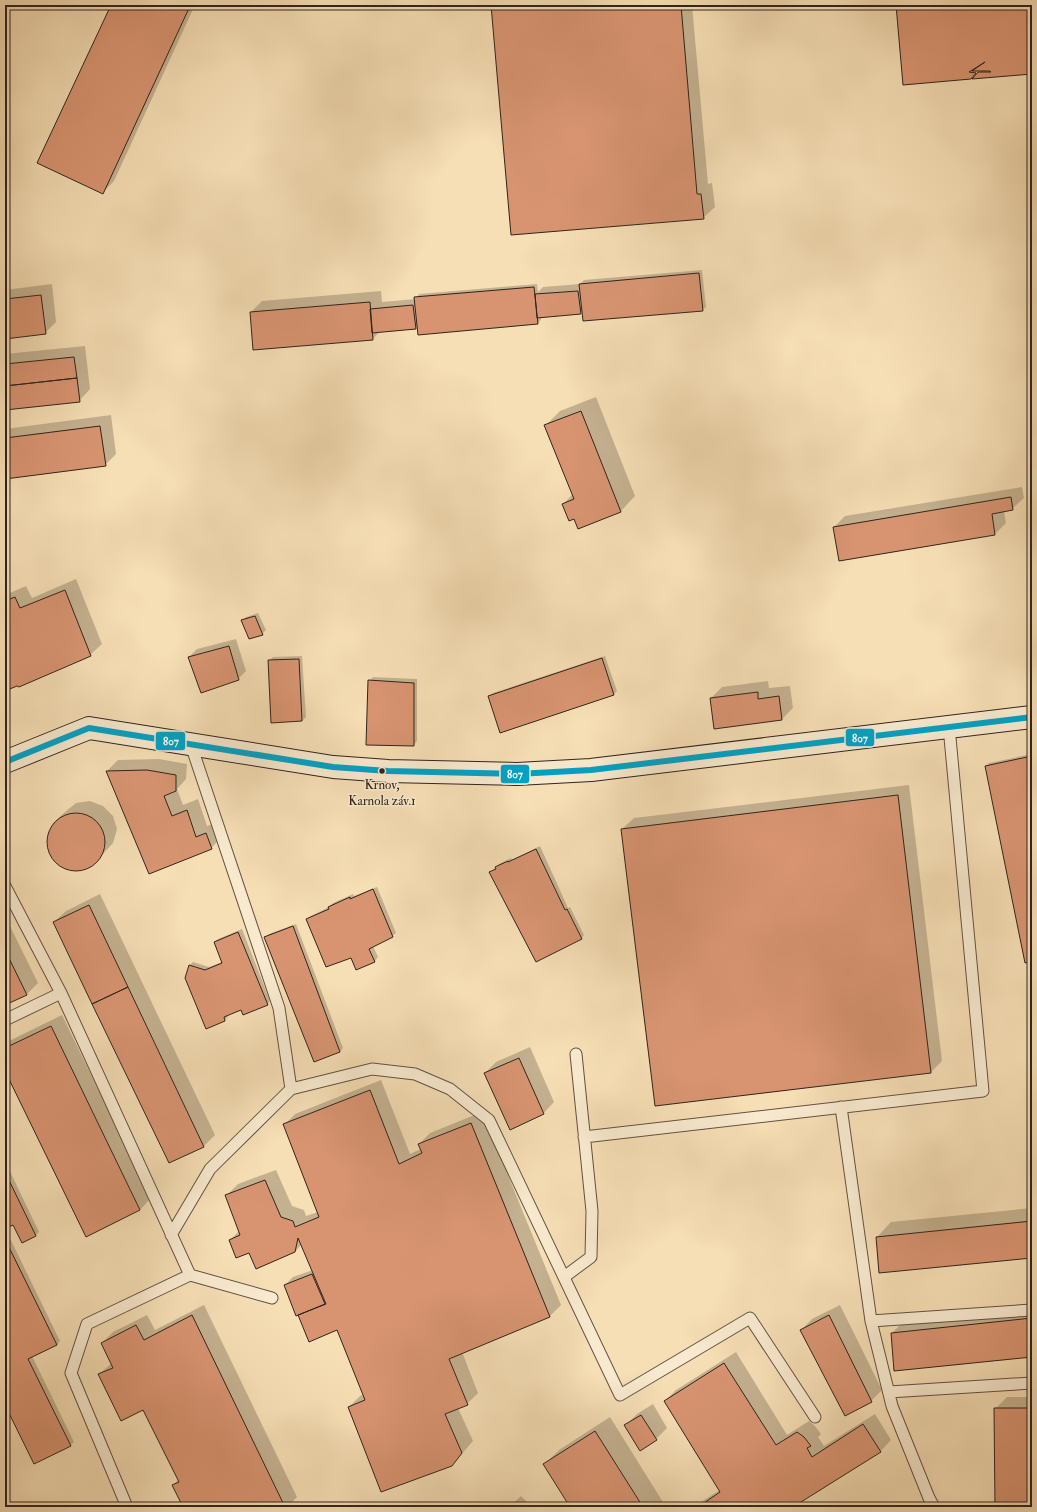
<svg xmlns="http://www.w3.org/2000/svg" width="1037" height="1512" viewBox="0 0 1037 1512" font-family="'IM FELL Double Pica',serif">
<style>
.shadow{fill:#0003}
.building{fill:#d89471;stroke:#30241d}
.lines{fill:none;stroke-linecap:round;stroke-linejoin:round}
.service-casing{stroke:#625243;stroke-width:13}
.secondary-casing{stroke:#30241d;stroke-width:24}
.service{stroke:#f9eacf;stroke-width:11}
.secondary{stroke:#f9eacf;stroke-width:22}
.bus-1-casing{stroke:#f9eacf;stroke-width:9}
.bus-1{stroke:#02a2c5;stroke-width:6}
.bus-dot{fill:#30241d;stroke:#f9eacf;stroke-width:1.5}
.labels{text-anchor:middle;dominant-baseline:central;stroke-width:3;stroke-linejoin:round;paint-order:stroke}
.bus-label{font-size:13px;fill:#30241d;stroke:#f9eacf}
.line-badge{stroke:#f9eacf;stroke-width:1.5}
.badge-label{font-size:11px;text-anchor:middle;font-weight:bold;fill:#fff}
</style>
<rect width="100%" height="100%" fill="#f6deb5"/>
<filter id="stains"><feTurbulence type="fractalNoise" baseFrequency=".005" numOctaves="4"/><feColorMatrix values="0 0 0 0 .2 0 0 0 0 .09 0 0 0 0 .02 0 0 0 .5 -.17"/></filter>
<radialGradient id="worn" r=".72"><stop offset=".6" stop-color="#630" stop-opacity="0"/><stop offset="1" stop-color="#630" stop-opacity=".3"/></radialGradient>
<path class="shadow" d="M 112,5 L 195,5 L 114,181 L 103,192 L 39,163 Z
M 492,5 L 692,5 L 708,184 L 712,183 L 715,207 L 703,218 Z
M 897,5 L 1032,5 L 1032,73 L 975,78 L 982,70 L 979,70 L 970,78 Z
M 702,270 L 706,307 L 702,310 L 583,311 L 580,313 L 541,316 L 541,320 L 538,323 L 418,326 L 416,328 L 380,331 L 373,339 L 251,312 L 262,301 L 381,291 L 382,302 L 416,299 L 419,294 L 537,284 L 538,292 L 543,287 L 580,284 L 584,280 Z
M 52,284 L 56,322 L 45,333 L 5,338 L 5,290 Z
M 85,346 L 90,389 L 79,401 L 5,409 L 5,354 Z
M 596,397 L 635,496 L 621,511 L 575,517 L 563,504 L 573,494 L 546,425 L 560,411 Z
M 111,415 L 116,454 L 105,465 L 5,478 L 5,429 Z
M 1022,487 L 1024,498 L 1012,509 L 1004,511 L 1006,523 L 995,534 L 840,560 L 834,527 L 845,516 Z
M 76,579 L 102,644 L 90,655 L 5,690 L 5,595 L 26,586 L 32,598 Z
M 258,613 L 266,630 L 262,634 L 243,620 L 246,617 Z
M 236,639 L 246,671 L 238,679 L 189,657 L 197,649 Z
M 302,656 L 306,717 L 302,721 L 272,722 L 269,661 L 273,657 Z
M 605,656 L 617,691 L 614,694 L 489,696 L 493,693 Z
M 373,677 L 417,679 L 417,741 L 414,745 L 369,681 Z
M 768,681 L 769,688 L 790,686 L 793,708 L 782,719 L 711,698 L 722,687 Z
M 1032,754 L 1032,960 L 986,766 L 989,763 Z
M 159,759 L 187,764 L 186,779 L 177,789 L 183,805 L 198,799 L 207,826 L 217,822 L 222,837 L 211,848 L 150,873 L 107,771 L 118,760 Z
M 909,785 L 942,1061 L 931,1072 L 656,1104 L 622,829 L 634,818 Z
M 90,801 L 103,806 L 113,816 L 117,829 L 113,843 L 93,865 L 80,871 L 66,869 L 55,862 L 49,852 L 47,836 L 53,823 L 65,812 L 76,803 Z
M 540,846 L 568,908 L 570,907 L 584,935 L 581,939 L 491,872 L 499,864 L 511,858 L 512,860 Z
M 377,887 L 396,933 L 392,936 L 373,946 L 378,957 L 375,961 L 357,969 L 351,956 L 307,919 L 311,916 L 329,907 L 333,903 L 353,894 L 354,896 Z
M 100,894 L 215,1135 L 204,1146 L 170,1162 L 54,922 L 66,911 Z
M 5,916 L 38,983 L 27,994 L 5,1004 Z
M 296,924 L 343,1048 L 340,1052 L 265,938 L 269,934 Z
M 242,929 L 270,1001 L 267,1004 L 242,1009 L 227,1014 L 228,1017 L 225,1020 L 187,978 L 190,965 L 193,962 L 209,967 L 222,962 L 215,942 L 218,939 Z
M 62,1015 L 151,1198 L 140,1210 L 5,1068 L 5,1045 L 9,1041 Z
M 530,1047 L 554,1102 L 543,1114 L 485,1073 L 496,1062 Z
M 381,1080 L 410,1154 L 421,1149 L 419,1144 L 430,1133 L 482,1112 L 561,1305 L 550,1316 L 462,1352 L 478,1393 L 467,1404 L 458,1408 L 473,1441 L 452,1465 L 349,1407 L 360,1396 L 364,1394 L 337,1328 L 309,1340 L 285,1285 L 293,1277 L 313,1270 L 302,1244 L 295,1252 L 250,1251 L 230,1240 L 240,1230 L 227,1195 L 238,1184 L 276,1170 L 292,1206 L 304,1210 L 306,1216 L 318,1212 L 284,1125 L 295,1114 Z
M 5,1161 L 39,1232 L 36,1235 L 22,1242 L 14,1224 L 5,1228 Z
M 1032,1208 L 1032,1257 L 880,1272 L 877,1237 L 891,1222 Z
M 5,1228 L 60,1341 L 57,1345 L 32,1356 L 74,1442 L 70,1445 L 5,1403 Z
M 204,1305 L 297,1497 L 287,1507 L 184,1507 L 173,1485 L 179,1479 L 144,1408 L 99,1374 L 112,1363 L 102,1343 L 113,1332 L 147,1315 L 155,1330 Z
M 840,1305 L 882,1390 L 871,1401 L 801,1330 L 812,1319 Z
M 1032,1309 L 1032,1356 L 892,1333 L 903,1322 Z
M 736,1352 L 787,1435 L 809,1421 L 815,1426 L 821,1434 L 818,1437 L 824,1446 L 875,1414 L 891,1440 L 880,1452 L 791,1507 L 696,1507 L 701,1502 L 720,1490 L 665,1401 L 676,1390 Z
M 1007,1397 L 1032,1397 L 1032,1507 L 996,1507 L 996,1408 Z
M 653,1404 L 667,1428 L 656,1439 L 625,1426 L 637,1414 Z
M 610,1417 L 666,1507 L 571,1507 L 545,1464 L 559,1450 Z
M 521,1496 L 532,1507 L 509,1507 Z"/>
<path class="building" d="M 111,5 L 190,6 L 103,194 L 37,163 Z
M 491,5 L 681,5 L 697,194 L 701,194 L 704,219 L 511,235 Z
M 896,5 L 1032,5 L 1032,74 L 972,79 L 978,72 L 991,72 L 990,71 L 972,71 L 985,62 L 969,72 L 976,73 L 971,79 L 903,85 Z
M 699,273 L 703,311 L 583,321 L 579,284 Z
M 534,287 L 538,324 L 418,335 L 414,297 Z
M 578,291 L 581,314 L 537,318 L 535,294 Z
M 41,295 L 46,334 L 5,339 L 5,299 Z
M 370,302 L 373,340 L 253,350 L 250,312 Z
M 413,305 L 416,329 L 372,333 L 370,309 Z
M 74,357 L 77,378 L 5,386 L 5,364 Z
M 77,378 L 80,402 L 5,410 L 5,386 Z
M 581,411 L 621,512 L 578,529 L 574,519 L 569,521 L 562,504 L 574,499 L 544,425 Z
M 100,426 L 106,466 L 5,479 L 5,438 Z
M 1011,497 L 1013,510 L 992,514 L 995,535 L 839,561 L 833,527 Z
M 65,590 L 91,656 L 19,687 L 17,686 L 5,691 L 5,601 L 15,597 L 20,608 Z
M 255,616 L 263,635 L 249,639 L 241,620 Z
M 229,646 L 239,680 L 201,693 L 188,657 Z
M 602,658 L 614,695 L 500,733 L 488,696 Z
M 299,659 L 302,721 L 271,723 L 268,660 Z
M 368,680 L 414,683 L 414,746 L 366,745 Z
M 758,692 L 758,699 L 779,696 L 782,720 L 714,729 L 710,698 Z
M 1032,756 L 1032,961 L 1025,963 L 985,766 Z
M 147,770 L 176,775 L 176,791 L 164,796 L 172,816 L 187,810 L 196,837 L 206,833 L 212,849 L 149,874 L 106,771 Z
M 898,795 L 931,1073 L 655,1106 L 621,829 Z
M47 842a29 29 0 1 1 58 0a29 29 0 1 1-58 0Z
M 536,849 L 565,910 L 567,909 L 582,939 L 536,962 L 489,872 L 496,869 L 495,867 L 508,861 L 508,862 Z
M 373,889 L 393,937 L 369,949 L 375,962 L 356,970 L 351,958 L 326,967 L 306,919 L 329,909 L 328,907 L 350,897 L 350,899 Z
M 89,905 L 128,987 L 92,1004 L 53,922 Z
M 293,926 L 340,1052 L 314,1062 L 264,937 Z
M 238,932 L 268,1005 L 243,1015 L 241,1010 L 224,1017 L 225,1021 L 206,1029 L 185,978 L 189,965 L 205,970 L 222,963 L 214,942 Z
M 5,950 L 27,995 L 5,1005 Z
M 128,987 L 204,1147 L 169,1163 L 92,1004 Z
M 51,1026 L 140,1210 L 86,1237 L 5,1071 L 5,1048 Z
M 519,1058 L 544,1114 L 510,1130 L 484,1073 Z
M 370,1090 L 399,1164 L 422,1153 L 418,1144 L 471,1123 L 550,1317 L 449,1359 L 468,1405 L 445,1414 L 462,1453 L 452,1466 L 381,1492 L 348,1407 L 365,1400 L 337,1330 L 309,1342 L 298,1315 L 326,1304 L 298,1238 L 295,1252 L 256,1269 L 249,1253 L 236,1258 L 229,1240 L 240,1235 L 225,1195 L 265,1180 L 281,1217 L 293,1221 L 295,1227 L 319,1217 L 283,1124 Z
M 5,1172 L 36,1236 L 22,1243 L 13,1225 L 5,1229 Z
M 1032,1221 L 1032,1258 L 879,1273 L 876,1237 Z
M 5,1239 L 57,1345 L 28,1359 L 71,1446 L 34,1464 L 5,1405 Z
M 312,1274 L 325,1304 L 296,1316 L 284,1285 Z
M 192,1315 L 285,1507 L 183,1507 L 172,1485 L 179,1482 L 143,1410 L 121,1421 L 98,1374 L 113,1368 L 101,1343 L 136,1325 L 144,1340 Z
M 829,1315 L 872,1402 L 845,1416 L 800,1330 Z
M 1032,1318 L 1032,1357 L 894,1371 L 891,1333 Z
M 724,1363 L 776,1445 L 797,1432 L 804,1437 L 811,1446 L 807,1448 L 812,1457 L 863,1424 L 881,1452 L 793,1507 L 698,1507 L 720,1492 L 664,1401 Z
M 994,1408 L 1032,1408 L 1032,1507 L 995,1507 Z
M 641,1415 L 657,1440 L 640,1451 L 624,1425 Z
M 595,1431 L 643,1507 L 570,1507 L 543,1464 Z"/>
<g class="lines">
<g class="service-casing">
<path id="service" d="M 191,745 L 279,1008 L 291,1089
M 5,886 L 61,993 L 190,1275 L 272,1298
M 5,1020 L 61,993
M 841,1107 L 871,1321 L 892,1406 L 929,1498 L 934,1507
M 584,1137 L 983,1091 L 949,727
M 171,1235 L 210,1169 L 291,1089 L 372,1069 L 415,1074 L 450,1089 L 489,1120 L 620,1395 L 750,1318 L 815,1417
M 564,1277 L 591,1257 L 592,1211 L 576,1054
M 871,1321 L 1032,1310
M 889,1392 L 1032,1383
M 127,1507 L 71,1373 L 87,1324 L 190,1275"/>
</g>
<g class="secondary-casing">
<path id="secondary" d="M 5,762 L 89,728 L 333,767 L 388,771 L 517,774 L 591,770 L 1032,717"/>
</g>
<use href="#service" class="service"/>
<use href="#secondary" class="secondary"/>
<g class="bus-1-casing">
<path id="bus-1" d="M 5,762 L 89,728 L 333,767 L 388,771 L 517,774 L 591,770 L 1032,717"/>
</g>
<use href="#bus-1" class="bus-1"/>
</g>
<circle class="bus-dot" cx="382" cy="771" r="3.5"/>
<g class="labels">
<g class="bus-label">
<text x="382" y="785">Krnov,<tspan x="382" dy="16">Karnola záv.1</tspan></text>
</g>
</g>
<g class="line-badge">
<rect x="845" y="728" width="30" height="19" rx="4" fill="#02a2c5"/>
<rect x="155" y="731" width="31" height="20" rx="4" fill="#02a2c5"/>
<rect x="500" y="764" width="30" height="20" rx="4" fill="#02a2c5"/>
</g>
<g class="badge-label">
<text x="860" y="742">807</text>
<text x="171" y="745">807</text>
<text x="515" y="778">807</text>
</g>
<rect width="1037" height="1512" fill="none" stroke="#f6deb5" stroke-width="20"/>
<rect x="6" y="6" width="1025" height="1500" fill="none" stroke="#30241d" stroke-width="2"/>
<rect x="10" y="10" width="1017" height="1492" fill="none" stroke="#30241d"/>
<rect width="100%" height="100%" filter="url(#stains)"/>
<rect width="100%" height="100%" fill="url(#worn)"/>
</svg>
